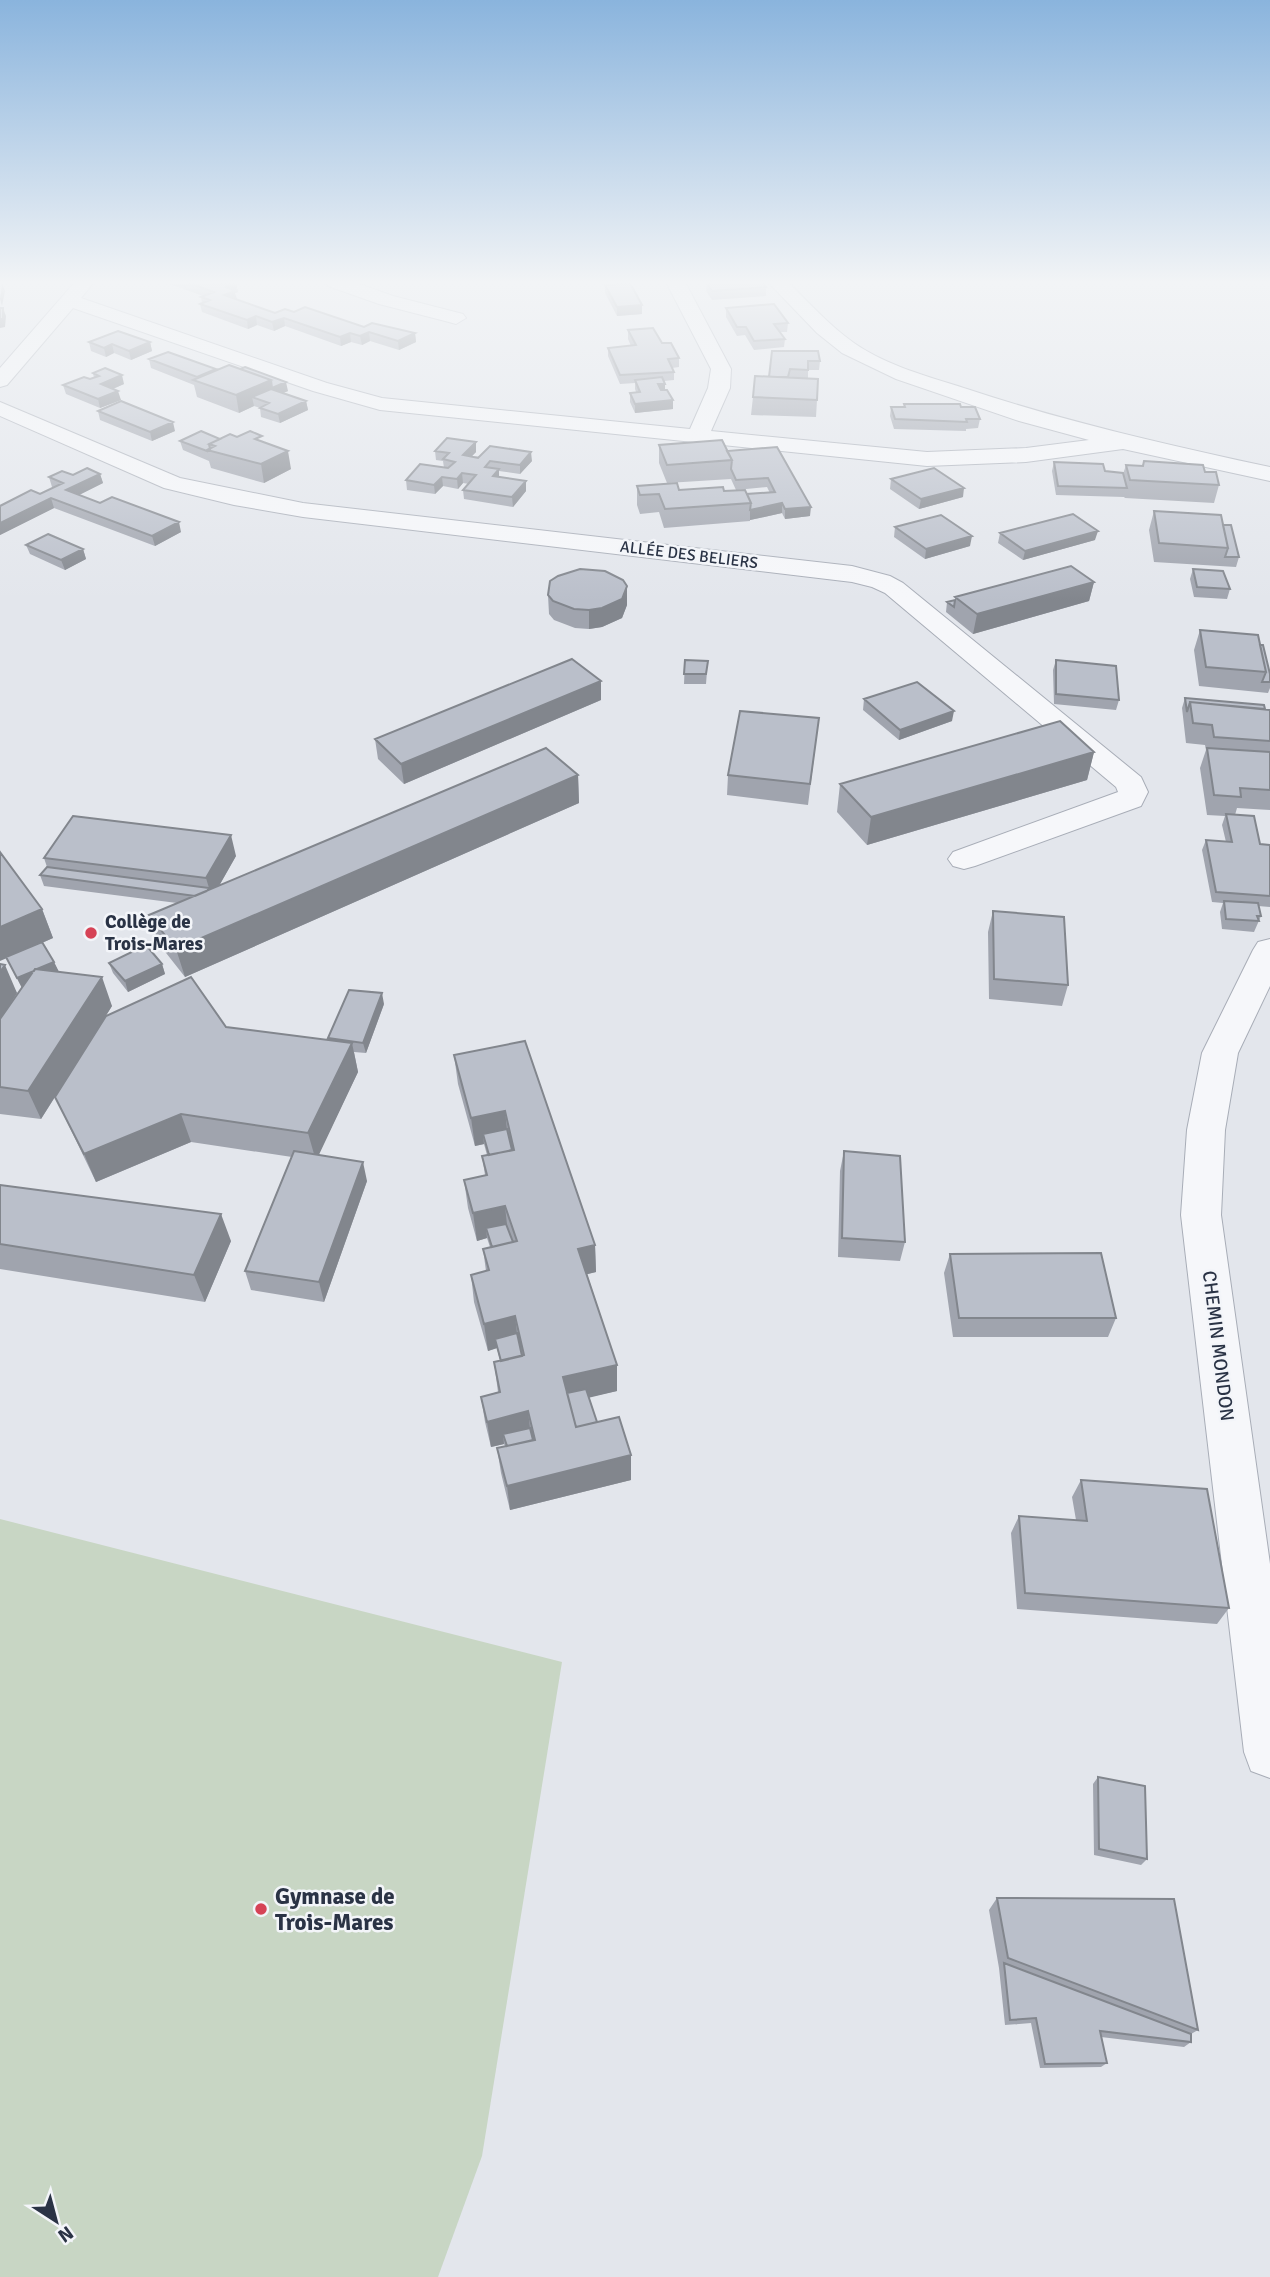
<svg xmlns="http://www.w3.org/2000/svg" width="1270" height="2277" viewBox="0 0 1270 2277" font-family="Signika,sans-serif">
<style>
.green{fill:#c8d6c4}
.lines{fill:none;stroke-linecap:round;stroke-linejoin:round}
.minor-casing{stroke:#a8adb7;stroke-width:2}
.minor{fill:#f6f7fa;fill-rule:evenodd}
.wall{fill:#a0a4ae}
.shaded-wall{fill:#82868d}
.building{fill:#babfca;stroke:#82868d;stroke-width:2}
.poi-dot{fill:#d64356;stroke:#f3f5f9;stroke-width:2.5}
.labels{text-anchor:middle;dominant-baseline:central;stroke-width:5;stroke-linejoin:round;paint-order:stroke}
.far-street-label{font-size:16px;fill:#2a3345;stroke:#f3f5f9}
.poi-label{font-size:19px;font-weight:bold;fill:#2a3345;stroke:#f3f5f9;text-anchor:start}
.street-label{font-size:19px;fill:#2a3345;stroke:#f3f5f9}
.near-poi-label{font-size:23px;font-weight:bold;fill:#2a3345;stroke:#f3f5f9;text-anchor:start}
</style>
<rect width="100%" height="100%" fill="#e3e6ec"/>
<path class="green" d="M 0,1519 L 562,1662 L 482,2156 L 438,2277 L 0,2277 Z"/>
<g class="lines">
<g class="minor-casing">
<path id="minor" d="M 75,282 L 94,282 L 81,298 L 327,383 L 382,398 L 690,429 L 708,388 L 711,369 L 666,282 L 685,282 L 731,369 L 730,388 L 711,431 L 927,452 L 1026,448 L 1089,440 L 1019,421 L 896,379 L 842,353 L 817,333 L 768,282 L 788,282 C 809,303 830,326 854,343 C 887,366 930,377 967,389 C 1067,422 1168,445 1270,467 L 1270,481 L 1123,449 L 1026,462 L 927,466 L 380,410 L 313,391 L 73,308 L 7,385 L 0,387 L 0,368 Z
M 326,282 L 354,282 L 393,296 L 463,314 L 466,318 L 456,324 L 449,322 L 379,304 L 328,286 Z
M 0,402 L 180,478 L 303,503 L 852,566 L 890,576 L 903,583 L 1141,777 L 1148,792 L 1141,806 L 975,866 L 964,869 L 953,866 L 948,859 L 953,852 L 1118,792 L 1116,787 L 885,593 L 872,587 L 852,582 L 303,517 L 234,505 L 164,488 L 0,416 Z
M 1270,939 L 1270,986 L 1238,1053 L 1225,1130 L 1221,1215 L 1270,1564 L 1270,1778 L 1251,1771 L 1244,1752 L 1181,1215 L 1187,1130 L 1202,1053 L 1253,950 L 1258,942 Z"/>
</g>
<use href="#minor" class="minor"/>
</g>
<path class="wall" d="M 164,282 L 234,282 L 236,283 L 238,292 L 235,293 L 236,299 L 275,313 L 294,312 L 364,327 L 415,333 L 416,342 L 399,350 L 370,341 L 362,345 L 351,342 L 341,346 L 285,326 L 274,331 L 257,325 L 248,329 L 202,312 L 200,304 L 202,303 L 201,297 L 203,296 Z
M 707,283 L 766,287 L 766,296 L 712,300 L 706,291 Z
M 605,285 L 642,314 L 617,316 L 605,293 Z
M 726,308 L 788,323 L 787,332 L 780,332 L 785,339 L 784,347 L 754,350 L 745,335 L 737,336 L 726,317 Z
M 628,330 L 662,343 L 679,358 L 679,367 L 672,368 L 674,372 L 674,380 L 664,381 L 665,390 L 673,409 L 635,413 L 630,402 L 630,393 L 636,392 L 635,389 L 635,383 L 620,384 L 608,356 L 608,348 L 631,346 L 628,339 Z
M 89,342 L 150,342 L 152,351 L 131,360 L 114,353 L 106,357 L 91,351 Z
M 772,351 L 820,361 L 819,370 L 808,370 L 808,378 L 817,400 L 816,417 L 751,415 L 753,397 L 769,377 Z
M 149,359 L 216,369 L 216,370 L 288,391 L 283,393 L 306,401 L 308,410 L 280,423 L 261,417 L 260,408 L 254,406 L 239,413 L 197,397 L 194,385 L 151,368 Z
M 93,373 L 124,384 L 113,389 L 121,400 L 100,408 L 66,394 L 63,385 L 94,378 Z
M 904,404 L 961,407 L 980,419 L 978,428 L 966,429 L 966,431 L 894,429 L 890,416 L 891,407 L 904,407 Z
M 98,411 L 175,431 L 152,441 L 100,420 Z
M 240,436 L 263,441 L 291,469 L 264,483 L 211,468 L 209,461 L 183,450 L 180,441 L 220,439 Z
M 476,442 L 476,452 L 472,456 L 532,461 L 520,474 L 499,471 L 499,477 L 526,491 L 513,507 L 464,499 L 463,490 L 469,484 L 463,483 L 458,489 L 443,486 L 435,494 L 407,490 L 406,480 L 444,468 L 443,461 L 436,460 L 435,451 Z
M 659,445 L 727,451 L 777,447 L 810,516 L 785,519 L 782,513 L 750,520 L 750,521 L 664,528 L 659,512 L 640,514 L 637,505 L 637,486 L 679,490 L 724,491 L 747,494 L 770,493 L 767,487 L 736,490 L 731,479 L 667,483 L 659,463 Z
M 1144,461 L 1205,472 L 1219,485 L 1214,503 L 1125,498 L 1124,497 L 1056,495 L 1052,471 L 1054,462 L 1123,474 L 1126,465 L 1142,466 Z
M 100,474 L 103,483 L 79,495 L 181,532 L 155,546 L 54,508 L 0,535 L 0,506 L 40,494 L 54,488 L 52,487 L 49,477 Z
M 891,479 L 963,497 L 919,509 L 890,489 Z
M 1154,511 L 1223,525 L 1239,557 L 1236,567 L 1154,562 L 1149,530 Z
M 895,527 L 970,546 L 925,559 L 894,537 Z
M 1000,533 L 1095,540 L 1023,560 L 998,543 Z
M 26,545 L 83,549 L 86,559 L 65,570 L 30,554 Z
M 1193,569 L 1230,589 L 1227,599 L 1194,597 L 1190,579 Z
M 1094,582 L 1089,601 L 973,634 L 946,612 L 947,602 L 955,600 L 955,597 Z
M 627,586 L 627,605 L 622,618 L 602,627 L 589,629 L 575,628 L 554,620 L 549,614 L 548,595 Z
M 1200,630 L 1260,645 L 1270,674 L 1270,688 L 1268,693 L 1199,686 L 1194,650 Z
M 685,660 L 707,671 L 706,684 L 684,684 Z
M 1056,660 L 1119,700 L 1116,710 L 1054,704 L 1053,670 Z
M 1185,698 L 1270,710 L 1270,810 L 1237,808 L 1235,815 L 1260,844 L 1270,846 L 1270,907 L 1258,906 L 1261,916 L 1254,932 L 1222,929 L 1220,912 L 1223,903 L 1212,902 L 1202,850 L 1206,840 L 1226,842 L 1222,825 L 1225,816 L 1207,815 L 1200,768 L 1206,750 L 1205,745 L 1186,743 L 1182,708 Z
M 864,699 L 952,721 L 899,740 L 863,710 Z
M 601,700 L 404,784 L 378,759 L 375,739 Z
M 819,718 L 808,805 L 727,795 L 728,775 Z
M 1094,752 L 1087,780 L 867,845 L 837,812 L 840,784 Z
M 578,775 L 579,803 L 185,977 L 159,944 L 149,915 L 177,903 L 44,886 L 40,875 L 47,867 L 44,858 L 236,856 L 219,886 Z
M 42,909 L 53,938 L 42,943 L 54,962 L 59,972 L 112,1006 L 95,1033 L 226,1027 L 329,1040 L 328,1038 L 384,1004 L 366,1053 L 354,1052 L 358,1072 L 318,1155 L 367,1181 L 324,1302 L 251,1290 L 245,1271 L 292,1157 L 191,1142 L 96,1182 L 55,1097 L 41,1119 L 0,1114 L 0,964 L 17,993 L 3,1015 L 22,988 L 6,958 Z
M 993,911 L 1068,985 L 1062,1006 L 989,999 L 988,932 Z
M 109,963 L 162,964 L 165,974 L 128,992 L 113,973 Z
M 525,1041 L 595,1245 L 596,1272 L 587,1274 L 617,1365 L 617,1391 L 589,1397 L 597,1422 L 631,1455 L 631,1480 L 510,1510 L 501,1473 L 497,1448 L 505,1446 L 504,1444 L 491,1447 L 485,1422 L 481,1397 L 498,1392 L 494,1362 L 500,1361 L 497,1348 L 488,1351 L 474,1302 L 471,1275 L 486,1271 L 483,1249 L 490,1247 L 487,1238 L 477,1241 L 468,1208 L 464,1180 L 485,1175 L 482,1156 L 487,1155 L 484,1144 L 475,1146 L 458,1084 L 454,1055 Z
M 844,1151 L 905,1242 L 900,1261 L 838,1257 L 840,1171 Z
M 0,1185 L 231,1241 L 205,1302 L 0,1269 Z
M 950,1254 L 1116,1318 L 1108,1337 L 953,1337 L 944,1273 Z
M 1081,1480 L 1229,1608 L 1217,1624 L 1017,1609 L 1011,1533 L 1019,1516 L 1076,1520 L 1072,1497 Z
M 1098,1777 L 1147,1859 L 1141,1865 L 1094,1855 L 1093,1784 Z
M 997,1898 L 1198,2030 L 1191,2034 L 1191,2042 L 1184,2047 L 1101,2037 L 1107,2063 L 1101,2067 L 1040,2068 L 1031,2023 L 1005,2025 L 999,1968 L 989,1910 Z"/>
<path class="shaded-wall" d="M 2,283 L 5,291 L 2,306 L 0,299 Z
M 236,283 L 238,292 L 235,293 L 237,299 L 224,295 L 226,287 Z
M 642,305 L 642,314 L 617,316 L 617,307 Z
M 3,308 L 6,316 L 5,327 L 0,328 L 0,319 Z
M 256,316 L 257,325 L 248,329 L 247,320 Z
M 284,318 L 285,326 L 274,331 L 272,322 Z
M 369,332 L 370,341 L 362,345 L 360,336 Z
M 350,333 L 351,342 L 341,346 L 340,337 Z
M 415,333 L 416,342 L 399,350 L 398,341 Z
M 150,342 L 152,351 L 131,360 L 129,351 Z
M 112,344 L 114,353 L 106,357 L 104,348 Z
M 122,375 L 124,384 L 103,393 L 101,384 Z
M 271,380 L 286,382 L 288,391 L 264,401 L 252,397 L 254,406 L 239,413 L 236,395 Z
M 658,384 L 665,384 L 665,393 L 658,393 Z
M 118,391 L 121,400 L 100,408 L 98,399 Z
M 673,400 L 673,409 L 635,413 L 635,404 Z
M 306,401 L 308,410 L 280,423 L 278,414 Z
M 173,422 L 175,431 L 152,441 L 150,432 Z
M 476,442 L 476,452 L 464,464 L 463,455 Z
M 288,451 L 291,469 L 264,483 L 261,464 Z
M 531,452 L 532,461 L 520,474 L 520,465 Z
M 499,469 L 499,479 L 493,476 Z
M 462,473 L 463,483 L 458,489 L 457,479 Z
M 100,474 L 103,483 L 69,500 L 66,490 Z
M 442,477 L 443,486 L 435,494 L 434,485 Z
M 526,481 L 526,491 L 513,507 L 512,497 Z
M 964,488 L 963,497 L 919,509 L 921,499 Z
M 51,498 L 54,508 L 0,535 L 0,523 Z
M 782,503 L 782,513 L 750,520 L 750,510 Z
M 811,507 L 810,516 L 785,519 L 785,509 Z
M 179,522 L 181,532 L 155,546 L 152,536 Z
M 1098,531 L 1095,540 L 1023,560 L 1025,551 Z
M 972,536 L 970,546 L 925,559 L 926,549 Z
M 83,549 L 86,559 L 65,570 L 61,560 Z
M 1094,582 L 1089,601 L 973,634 L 977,614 Z
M 627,586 L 627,605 L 622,618 L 602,627 L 589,629 L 589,610 Z
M 601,681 L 601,700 L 404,784 L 401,764 Z
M 954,711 L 952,721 L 899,740 L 900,730 Z
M 1094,752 L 1087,780 L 867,845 L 871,817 Z
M 578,775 L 579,803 L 185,977 L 176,949 Z
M 231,835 L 236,856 L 207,907 L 204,897 L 209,888 L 206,878 Z
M 42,909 L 53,938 L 0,961 L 0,927 Z
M 54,962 L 59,972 L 22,988 L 17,978 Z
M 162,964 L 165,974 L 128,992 L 125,981 Z
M 5,965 L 17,993 L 0,1020 L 0,972 Z
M 102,977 L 112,1006 L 41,1119 L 28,1091 Z
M 382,993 L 384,1004 L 366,1053 L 363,1043 Z
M 352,1043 L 358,1072 L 316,1161 L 308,1133 Z
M 505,1111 L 508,1139 L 483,1134 L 484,1144 L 475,1146 L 471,1118 Z
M 181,1114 L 191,1142 L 96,1182 L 84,1154 Z
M 363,1162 L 367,1181 L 324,1302 L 319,1282 Z
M 505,1206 L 508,1234 L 486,1228 L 487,1238 L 477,1241 L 473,1213 Z
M 221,1214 L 231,1241 L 205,1302 L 194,1275 Z
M 595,1245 L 596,1272 L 580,1276 L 578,1249 Z
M 515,1316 L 518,1342 L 495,1339 L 497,1348 L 488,1351 L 484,1324 Z
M 617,1365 L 617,1391 L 567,1403 L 563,1377 Z
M 528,1411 L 531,1437 L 503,1434 L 504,1444 L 491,1447 L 487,1422 Z
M 631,1455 L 631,1480 L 510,1510 L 507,1486 Z"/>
<path class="building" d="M 186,282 L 236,283 L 226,287 L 235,291 L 224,295 L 275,313 L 285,309 L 294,312 L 305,307 L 364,327 L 372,323 L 415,333 L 398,341 L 369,332 L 360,336 L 350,333 L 340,337 L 284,318 L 272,322 L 256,316 L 247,320 L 200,304 L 210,300 L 201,297 L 214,292 Z
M 714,282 L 762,282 L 766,287 L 712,291 L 707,283 Z
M 630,283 L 642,305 L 617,307 L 605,285 Z
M 774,304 L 788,323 L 774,324 L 785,339 L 754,341 L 746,327 L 737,327 L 726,308 Z
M 0,308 L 3,308 L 3,319 L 0,319 Z
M 653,328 L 662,343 L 671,343 L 679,358 L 668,359 L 674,372 L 620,375 L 608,348 L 636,345 L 628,330 Z
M 118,331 L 150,342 L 129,351 L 112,344 L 104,348 L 89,342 Z
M 772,351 L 818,351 L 820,361 L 808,361 L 808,370 L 790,369 L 788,377 L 769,377 Z
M 168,352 L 216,369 L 197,377 L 149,359 Z
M 229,365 L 271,380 L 236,395 L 193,380 Z
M 245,367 L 286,382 L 272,388 L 271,380 L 240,369 Z
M 105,368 L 122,375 L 101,384 L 118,391 L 98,399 L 63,385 L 84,377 L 90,379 L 99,376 L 93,373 Z
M 755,376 L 818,379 L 817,400 L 753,397 Z
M 662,377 L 665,384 L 658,384 L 661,390 L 667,390 L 673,400 L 635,404 L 630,393 L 640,392 L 635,380 Z
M 271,389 L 306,401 L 278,414 L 260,408 L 269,403 L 252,397 Z
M 121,401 L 173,422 L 150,432 L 98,411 Z
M 904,404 L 960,404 L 961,407 L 975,407 L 980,419 L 966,419 L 967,422 L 895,419 L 891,407 L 905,407 Z
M 201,431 L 220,439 L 209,444 L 210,449 L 207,450 L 207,451 L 180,441 Z
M 250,431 L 262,436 L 255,439 L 288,451 L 261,464 L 207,450 L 215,446 L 209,444 L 230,434 L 237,437 Z
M 447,438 L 476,442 L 463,455 L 478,458 L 490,446 L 531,452 L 520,465 L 490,461 L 485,467 L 499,469 L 493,476 L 526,481 L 512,497 L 463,490 L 476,475 L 462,473 L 457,479 L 442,477 L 434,485 L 406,480 L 420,464 L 448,468 L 455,462 L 443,459 L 449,453 L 435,451 Z
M 722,440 L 732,460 L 667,465 L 659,445 Z
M 777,447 L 811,507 L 785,509 L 782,503 L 750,510 L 751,503 L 747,494 L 775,492 L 768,478 L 736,480 L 731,469 L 732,460 L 727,451 Z
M 1144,461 L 1203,465 L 1205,472 L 1216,472 L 1219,485 L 1130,480 L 1126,465 L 1143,466 Z
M 1054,462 L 1103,464 L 1105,471 L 1123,473 L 1127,488 L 1058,486 Z
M 87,468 L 100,474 L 66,490 L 100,503 L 112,497 L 179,522 L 152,536 L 51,498 L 0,523 L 0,506 L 31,490 L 40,494 L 63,483 L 49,477 L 62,471 L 73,475 Z
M 934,468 L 964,488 L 921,499 L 891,479 Z
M 677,483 L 679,490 L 723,487 L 724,491 L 745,490 L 751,503 L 665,509 L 659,494 L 640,495 L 637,486 Z
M 1154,511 L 1221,515 L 1228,548 L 1159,543 Z
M 1073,514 L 1098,531 L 1025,551 L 1000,533 Z
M 941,515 L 972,536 L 926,549 L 895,527 Z
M 1223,525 L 1231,525 L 1239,557 L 1225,557 L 1228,548 Z
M 48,534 L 83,549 L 61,560 L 26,545 Z
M 1071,566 L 1094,582 L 977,614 L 955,597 Z
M 580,569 L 605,571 L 623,580 L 627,586 L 622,599 L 602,608 L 589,610 L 574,609 L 553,601 L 548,595 L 550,581 L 558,576 Z
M 1193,569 L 1223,571 L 1230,589 L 1197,587 Z
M 955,600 L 954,607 L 947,602 Z
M 1200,630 L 1258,635 L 1266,672 L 1206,667 Z
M 1260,645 L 1263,645 L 1270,674 L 1270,682 L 1262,682 L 1266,672 Z
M 572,659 L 601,681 L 401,764 L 375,739 Z
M 685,660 L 708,661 L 706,674 L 684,674 Z
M 1056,660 L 1116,666 L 1119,700 L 1056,694 Z
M 917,682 L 954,711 L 900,730 L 864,699 Z
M 1185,698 L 1264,705 L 1265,709 L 1190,702 L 1187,712 Z
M 1190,702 L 1270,710 L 1270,741 L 1214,737 L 1212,725 L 1193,723 Z
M 740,711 L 819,718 L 810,784 L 728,775 Z
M 1060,721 L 1094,752 L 871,817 L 840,784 Z
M 546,748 L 578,775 L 176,949 L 149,915 Z
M 1207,748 L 1270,752 L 1270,790 L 1240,788 L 1241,797 L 1214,795 Z
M 1226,814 L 1254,816 L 1260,844 L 1270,845 L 1270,896 L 1216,892 L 1206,840 L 1232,842 Z
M 73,816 L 231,835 L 206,878 L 44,858 Z
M 0,852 L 42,909 L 0,927 Z
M 47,867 L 209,888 L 207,891 L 195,896 L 40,875 Z
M 1224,901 L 1258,903 L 1261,916 L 1257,916 L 1259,921 L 1226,919 Z
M 993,911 L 1064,917 L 1068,985 L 994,979 Z
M 42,942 L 54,962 L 37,969 L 35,969 L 34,971 L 17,978 L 6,957 Z
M 146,945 L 162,964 L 125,981 L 109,963 Z
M 0,964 L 5,965 L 0,972 Z
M 35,969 L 102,977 L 28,1091 L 0,1087 L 0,1019 Z
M 191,977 L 226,1027 L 352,1043 L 308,1133 L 181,1114 L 84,1154 L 55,1097 L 106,1016 Z
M 349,990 L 382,993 L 363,1043 L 328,1038 Z
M 525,1041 L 595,1245 L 578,1249 L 617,1365 L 563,1377 L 576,1427 L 619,1417 L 631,1455 L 507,1486 L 497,1448 L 535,1440 L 528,1411 L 487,1422 L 481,1397 L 500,1392 L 494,1362 L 524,1355 L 515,1316 L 484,1324 L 471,1275 L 489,1270 L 483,1249 L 517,1241 L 505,1206 L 473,1213 L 464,1180 L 487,1175 L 482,1156 L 514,1150 L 505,1111 L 471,1118 L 454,1055 Z
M 507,1129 L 512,1150 L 489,1155 L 483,1134 Z
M 294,1151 L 363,1162 L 319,1282 L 245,1271 Z
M 844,1151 L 900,1156 L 905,1242 L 842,1238 Z
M 0,1185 L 221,1214 L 194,1275 L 0,1244 Z
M 506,1224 L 513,1242 L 492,1247 L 486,1228 Z
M 1101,1253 L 1116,1318 L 959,1318 L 950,1254 Z
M 517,1333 L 522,1356 L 501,1361 L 495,1339 Z
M 586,1389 L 597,1422 L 576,1427 L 567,1393 Z
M 530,1428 L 533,1440 L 507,1446 L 503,1434 Z
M 1081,1480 L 1207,1489 L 1229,1608 L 1025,1593 L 1019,1516 L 1087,1521 Z
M 1098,1777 L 1145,1786 L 1147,1859 L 1099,1849 Z
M 997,1898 L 1174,1899 L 1198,2030 L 1008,1958 Z
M 1004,1963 L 1191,2034 L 1191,2042 L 1100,2031 L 1107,2063 L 1045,2064 L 1036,2018 L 1010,2020 Z"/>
<linearGradient id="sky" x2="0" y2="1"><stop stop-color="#8ab4dd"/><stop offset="0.47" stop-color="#f2f4f6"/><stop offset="1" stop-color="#f2f4f6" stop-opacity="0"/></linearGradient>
<rect width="1270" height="601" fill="url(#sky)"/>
<g class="poi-dot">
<circle cx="91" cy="933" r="7"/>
<circle cx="261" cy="1909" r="7"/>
</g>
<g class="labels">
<g class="far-street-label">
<text transform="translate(689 555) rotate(7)">ALLÉE DES BELIERS</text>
</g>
<g class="poi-label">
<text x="105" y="922">Collège de<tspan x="105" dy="22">Trois-Mares</tspan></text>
</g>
<g class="street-label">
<text transform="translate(1218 1346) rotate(83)">CHEMIN MONDON</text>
</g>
<g class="near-poi-label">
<text x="275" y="1896">Gymnase de<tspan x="275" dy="26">Trois-Mares</tspan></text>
</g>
</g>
<g transform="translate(56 2221) rotate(144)" stroke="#f3f5f9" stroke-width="5" paint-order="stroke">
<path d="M0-5L12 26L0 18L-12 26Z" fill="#2a3345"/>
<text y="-10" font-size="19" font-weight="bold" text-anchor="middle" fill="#2a3345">N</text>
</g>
</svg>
